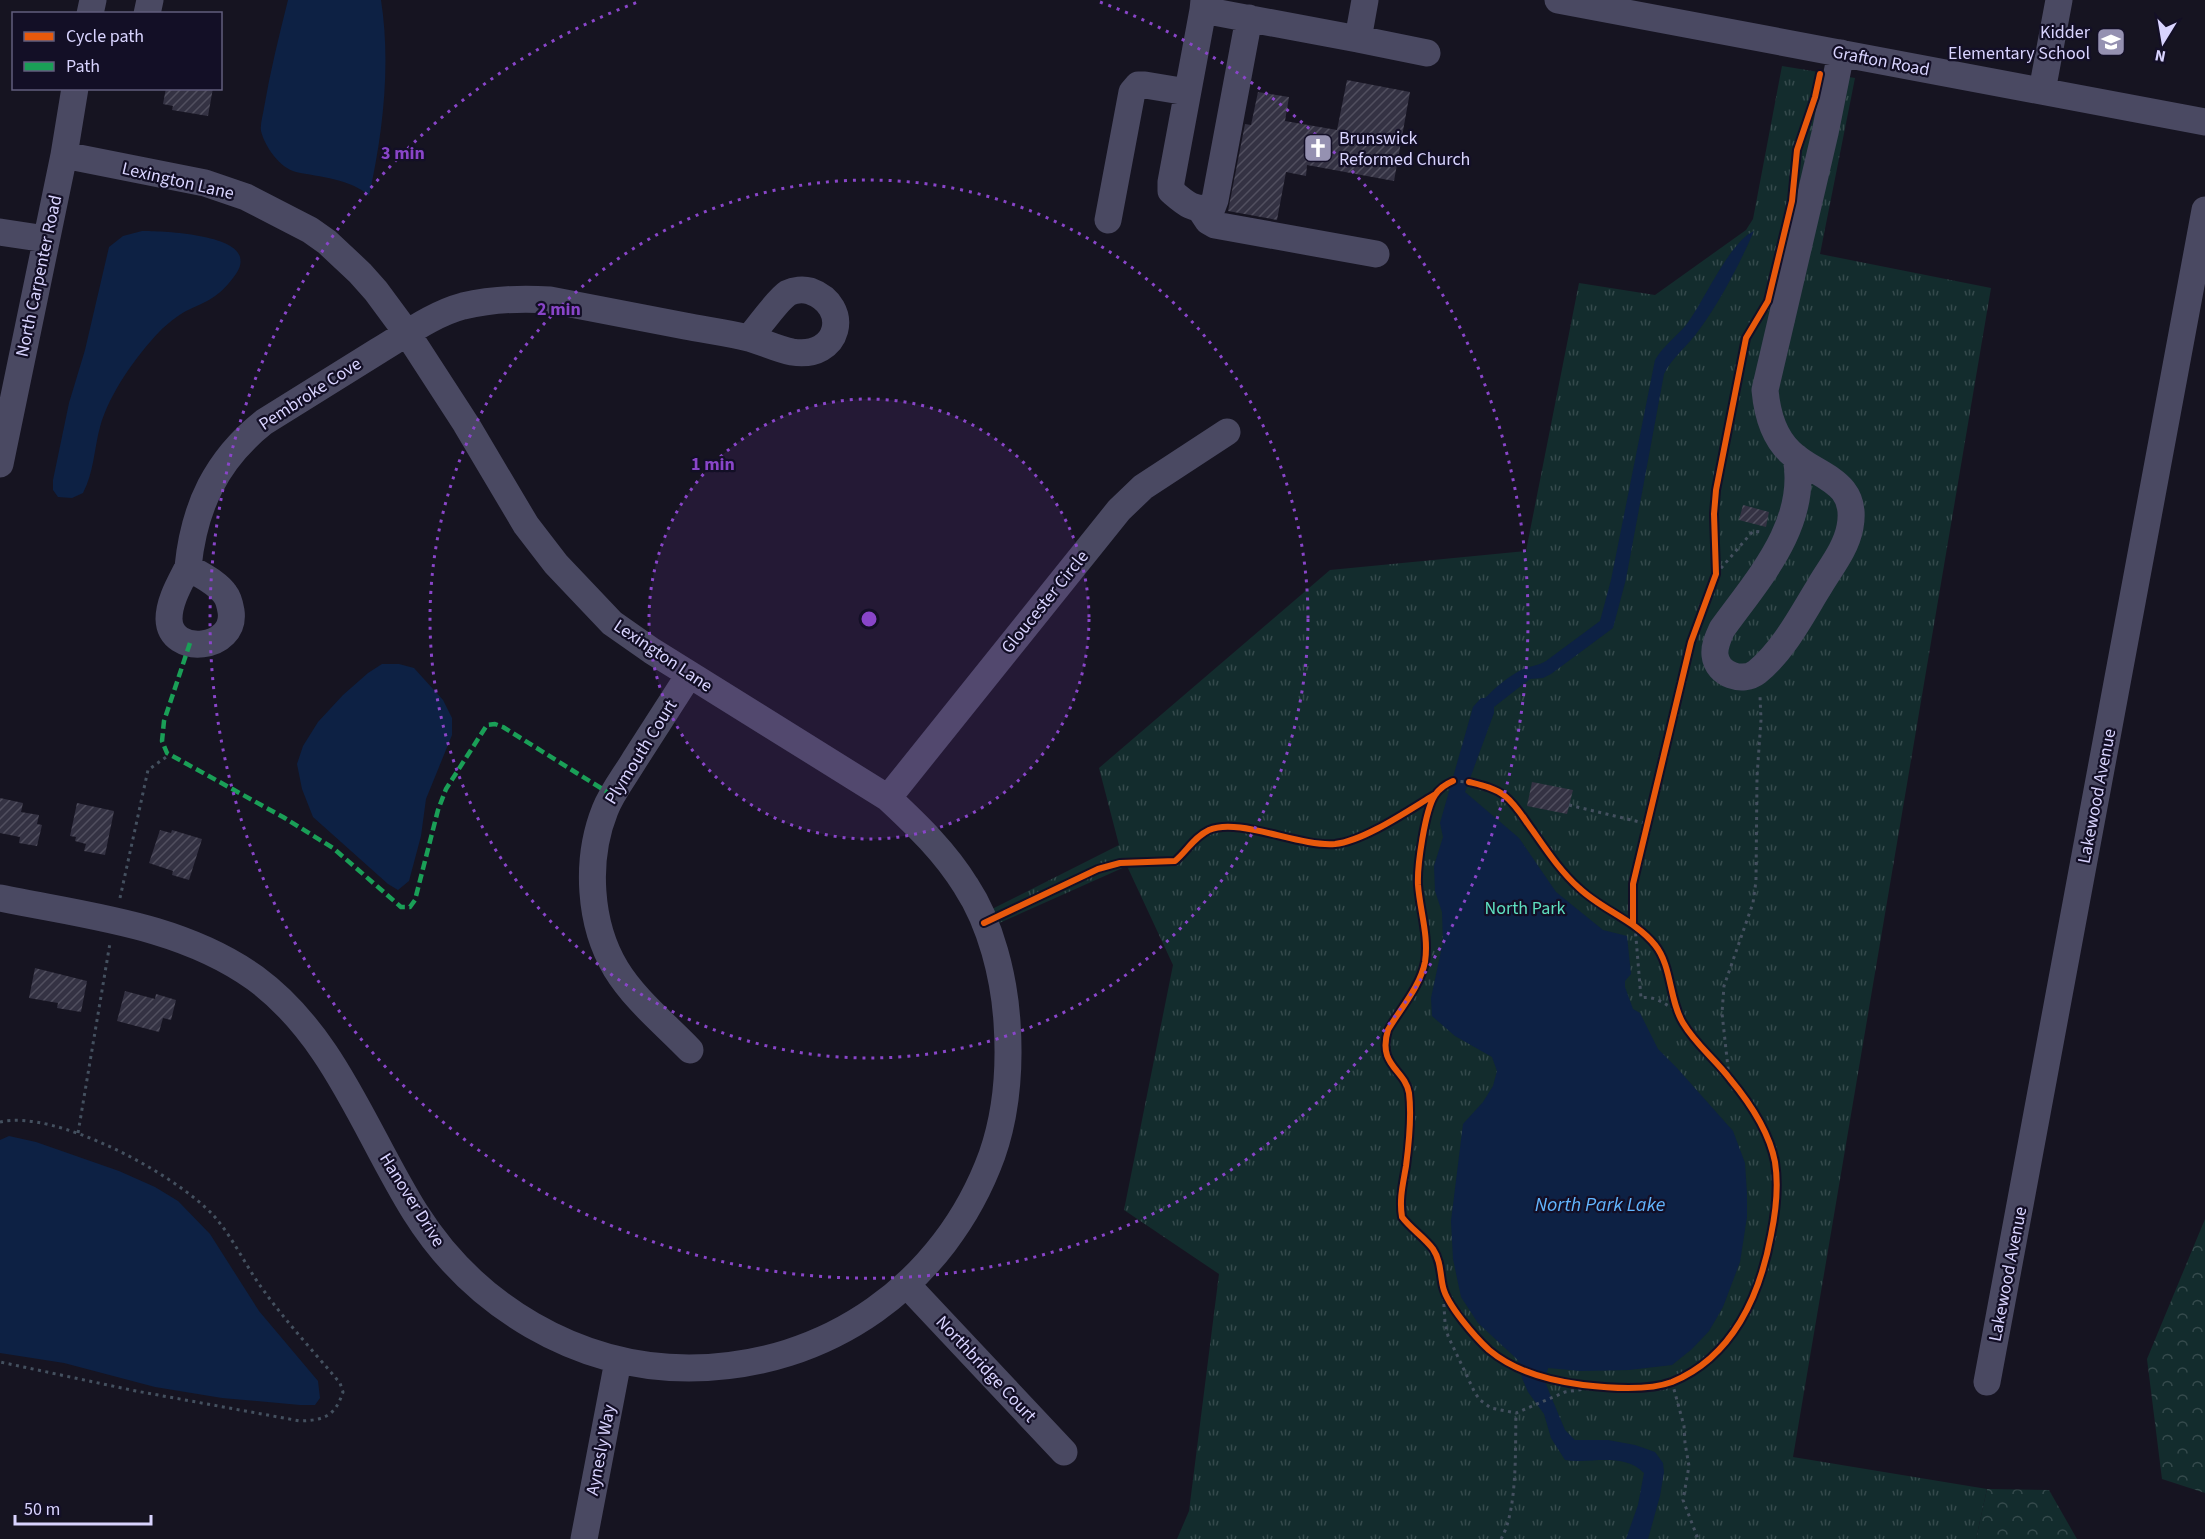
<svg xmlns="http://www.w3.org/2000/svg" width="2205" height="1539" viewBox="0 0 2205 1539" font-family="'Source Sans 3',sans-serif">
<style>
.forest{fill:url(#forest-crowns)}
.park{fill:url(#park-tufts)}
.water{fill:#0d2144}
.building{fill:url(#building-hatch)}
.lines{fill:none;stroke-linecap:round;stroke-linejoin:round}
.path{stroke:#44505f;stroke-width:3;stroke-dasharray:3 4.5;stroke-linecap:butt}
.minor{stroke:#4a4962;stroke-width:27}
.quiet{stroke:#1a9f57;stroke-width:4.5;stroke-dasharray:9 4.5;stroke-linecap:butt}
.cycleway-casing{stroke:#130f26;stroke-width:10}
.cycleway{stroke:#e8590c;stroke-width:6}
.ring{fill:none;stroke:#8945c9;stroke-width:3;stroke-dasharray:3 6}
.labels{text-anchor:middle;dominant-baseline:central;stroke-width:4.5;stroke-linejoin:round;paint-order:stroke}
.poi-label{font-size:18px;fill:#d9d4ff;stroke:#130f26;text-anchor:end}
.street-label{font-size:18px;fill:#d9d4ff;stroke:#130f26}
.park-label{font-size:18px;fill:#5fe0c0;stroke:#130f26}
.water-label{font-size:20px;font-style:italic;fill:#62b6ff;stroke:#130f26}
.centre{fill:#8945c9;stroke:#130f26;stroke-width:3}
.ring-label{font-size:18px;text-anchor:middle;font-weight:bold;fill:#8945c9;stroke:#130f26;stroke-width:4.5;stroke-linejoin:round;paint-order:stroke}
</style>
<defs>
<pattern id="forest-crowns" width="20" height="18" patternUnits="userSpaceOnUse" patternTransform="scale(1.5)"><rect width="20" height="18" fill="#132c2d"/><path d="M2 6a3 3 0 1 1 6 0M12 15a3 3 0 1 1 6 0" fill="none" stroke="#354a4c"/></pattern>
<pattern id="park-tufts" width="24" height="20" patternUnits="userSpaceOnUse" patternTransform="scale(1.5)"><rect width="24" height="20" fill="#132c2d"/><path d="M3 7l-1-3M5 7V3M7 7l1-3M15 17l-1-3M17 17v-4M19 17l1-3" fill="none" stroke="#354a4c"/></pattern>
<pattern id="building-hatch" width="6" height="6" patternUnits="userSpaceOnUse" patternTransform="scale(1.5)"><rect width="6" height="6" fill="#343243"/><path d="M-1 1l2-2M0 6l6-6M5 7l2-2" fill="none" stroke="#514f5f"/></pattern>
</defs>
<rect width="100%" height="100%" fill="#161421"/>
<path class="forest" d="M 2205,1219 L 2205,1493 L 2162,1479 L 2147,1359 Z
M 1987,1489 L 2049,1490 L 2077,1539 L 1976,1539 Z"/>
<path class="park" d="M 1782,66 L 1855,78 L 1820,254 L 1991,288 L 1793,1457 L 1987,1489 L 1976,1539 L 1177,1539 L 1189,1511 L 1219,1274 L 1124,1210 L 1173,965 L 1127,866 L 997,924 L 990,910 L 1119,845 L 1099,768 L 1330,570 L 1526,551 L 1579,283 L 1655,295 L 1746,230 L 1753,219 Z"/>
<path class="water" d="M 288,0 L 381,0 C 391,64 383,133 369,196 C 352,179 319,177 296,172 C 280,168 265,147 261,131 C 260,124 263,115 264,108 C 270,72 279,36 288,0 Z
M 142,231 C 162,231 234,234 240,257 C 242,266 238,271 233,278 C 218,298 207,301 186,311 C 177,316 167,324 160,331 C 136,356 109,394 100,427 C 94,449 94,472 83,493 L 72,498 L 58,497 L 53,490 L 53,480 L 69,403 L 85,350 L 109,247 L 123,236 Z
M 1754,231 C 1739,265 1721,300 1699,330 C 1688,346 1673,356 1664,374 L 1626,579 L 1613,628 L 1551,674 L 1543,678 L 1530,679 L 1494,707 L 1494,713 L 1465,792 L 1519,838 L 1556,892 L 1603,930 L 1627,936 L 1631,974 L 1625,981 L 1625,987 L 1633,1009 L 1640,1013 L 1658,1049 L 1677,1068 L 1733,1131 L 1745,1163 L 1747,1194 L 1747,1217 L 1740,1262 L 1723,1307 L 1709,1331 L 1692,1349 L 1672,1365 L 1629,1370 L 1581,1371 L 1548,1368 L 1545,1382 L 1565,1430 L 1575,1440 L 1608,1440 L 1635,1445 L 1655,1452 L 1663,1463 L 1664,1472 L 1660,1496 L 1648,1539 L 1626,1539 L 1638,1505 L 1644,1473 C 1623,1452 1592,1464 1565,1460 L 1551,1438 L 1544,1414 L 1528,1392 L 1522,1378 L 1518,1360 L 1478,1323 L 1461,1297 L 1453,1259 L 1451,1221 L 1463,1124 L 1483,1102 L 1493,1086 L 1497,1071 L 1492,1057 L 1455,1036 L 1432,1016 L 1431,998 L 1443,942 L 1442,912 L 1435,891 L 1434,866 L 1443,837 L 1440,823 L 1473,707 L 1481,698 L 1485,698 C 1496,687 1509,676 1523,669 C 1531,666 1538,666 1546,661 L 1600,621 L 1611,580 L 1655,360 C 1663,346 1676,337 1686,325 C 1704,302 1729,242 1754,231 Z
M 382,664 L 399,664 L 414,668 L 443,700 L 452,718 L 452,735 L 426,799 L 421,836 L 409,881 L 398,890 L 388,884 L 313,817 L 302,789 L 297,764 L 303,746 L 318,722 L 343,695 L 368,673 Z
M 9,1136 L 36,1142 L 119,1171 L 155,1187 L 178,1201 L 210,1234 L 259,1311 L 318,1381 L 320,1398 L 315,1405 L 300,1405 L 222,1398 L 155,1387 L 64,1363 L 0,1353 L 0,1140 Z"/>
<path class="building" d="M 1347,80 L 1410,92 L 1394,181 L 1307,165 L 1306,176 L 1286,172 L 1277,220 L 1228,211 L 1245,124 L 1251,125 L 1258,92 L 1289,97 L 1285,121 L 1337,130 Z
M 166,88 L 213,88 L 208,116 L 172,110 L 173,106 L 163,104 Z
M 1743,505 L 1769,512 L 1766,527 L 1739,520 Z
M 1532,782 L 1573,790 L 1567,814 L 1527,806 Z
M 0,798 L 23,803 L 21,812 L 39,815 L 37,824 L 42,825 L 37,846 L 19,843 L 20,837 L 0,833 Z
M 77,803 L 114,811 L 105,855 L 84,851 L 86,844 L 75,841 L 76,837 L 70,836 Z
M 160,830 L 171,833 L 172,830 L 202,839 L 189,880 L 172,875 L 173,871 L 149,863 Z
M 35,968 L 87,981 L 81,1012 L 57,1008 L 58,1003 L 29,998 Z
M 125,991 L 155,999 L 156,994 L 176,1000 L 171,1020 L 163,1018 L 159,1032 L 117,1021 Z"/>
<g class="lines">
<path class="path" d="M 1716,574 L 1753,531 L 1761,532
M 1453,781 L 1469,782
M 1569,805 L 1648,824
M 120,898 L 148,770 L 169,755
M 1635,926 L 1641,998 C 1654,995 1665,1004 1675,1010
M 1729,1077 L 1722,1013 L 1724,986 L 1753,903 L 1756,881 L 1757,776 L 1761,720 L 1760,696
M 0,1122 C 56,1109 175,1174 213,1215 C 233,1237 246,1267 264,1291 C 287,1323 315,1353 340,1383 L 343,1392 C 335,1416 325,1420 300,1421 L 136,1391 L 0,1362
M 78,1133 L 110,943
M 1443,1289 L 1445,1323 L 1448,1336 L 1475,1393 L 1480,1400 L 1491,1408 L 1516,1413 L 1565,1392 L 1598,1387
M 1672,1382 L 1684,1426 L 1685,1443 L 1689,1466 L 1683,1500 L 1698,1539
M 1501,1539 C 1518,1510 1515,1447 1516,1413"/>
<path class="minor" d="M 1204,0 L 1203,10 L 1358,39 L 1365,0
M 1558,0 L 2205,122
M 1203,10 L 1171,182 L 1171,191 C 1185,203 1193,211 1212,208 L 1215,200 L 1249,18
M 90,14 L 93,0
M 147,14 L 150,0
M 1358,39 L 1427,53
M 2042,91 L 2059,0
M 1200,209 L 1208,221 L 1215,225 L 1376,254
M 1108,220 L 1132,92 L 1138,85 L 1145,85 L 1187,92
M 0,232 L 46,239
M 1796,457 C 1809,524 1758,579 1722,629 C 1718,638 1714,646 1715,655 C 1717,675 1743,683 1757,672 C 1784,650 1801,616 1819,587 C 1830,568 1846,549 1850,527 C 1859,479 1815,477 1790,452 C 1773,436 1767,412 1765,390 L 1825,133 L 1841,53
M 0,464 L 64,155 L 75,88
M 188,567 C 194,507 216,460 264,422 C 302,398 340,375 378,351 C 405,335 433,314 463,306 C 493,299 521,298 550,300 C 595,309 640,317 685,326 C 706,330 728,333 749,338 C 763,342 777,349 792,352 C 840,360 852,306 810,291 C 803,289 794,290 788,293 C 777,300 759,327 749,338
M 188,567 C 200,575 217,582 225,594 C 229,599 230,605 231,611 C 237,650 170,657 169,619 C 169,601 180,583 188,567 Z
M 689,675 C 671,703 653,731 635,759 C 625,776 612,792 605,810 C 585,860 589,924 616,969 C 635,1000 665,1024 690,1050
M 888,798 L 1119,510 L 1143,487 L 1227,432
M 0,898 C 87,916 181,925 255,978 C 334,1036 365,1132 415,1212 C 474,1306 577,1368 689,1368 C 827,1368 945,1284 992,1155 C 1007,1112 1010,1066 1007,1022 C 1004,977 991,924 966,886 C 945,852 917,825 888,798 L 652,651 L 612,623 L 556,564 L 526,525 L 466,424 L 407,333 L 376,291 L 360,273 L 327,242 L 310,230 L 246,197 L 205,183 L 64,155
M 908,1286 L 1064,1452
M 1987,1382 L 2205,210
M 584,1539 L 618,1361"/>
<path class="quiet" d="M 190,643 L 164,721 L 162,741 L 167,753 L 283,817 L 333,848 L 401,907 L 410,907 L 415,900 L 438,810 L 446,789 L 487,725 L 495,724 L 503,727 L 612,795"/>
<g class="cycleway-casing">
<path id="cycleway" d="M 1453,781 C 1446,784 1439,789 1435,795 C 1425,810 1417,866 1418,885 C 1420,911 1429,936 1425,962 C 1420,987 1400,1009 1388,1030 C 1377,1066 1405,1069 1409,1093 C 1412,1117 1409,1143 1406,1166 C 1403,1184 1399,1199 1402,1217 C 1411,1229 1424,1237 1433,1249 C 1441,1261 1440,1274 1443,1287 C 1447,1305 1475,1337 1489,1350 C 1514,1371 1551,1381 1583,1385 C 1608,1388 1648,1391 1672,1382 C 1733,1357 1760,1295 1771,1235 C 1776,1211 1779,1187 1775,1162 C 1769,1131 1750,1103 1730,1079 C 1715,1059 1696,1045 1683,1023 C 1669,1000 1672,966 1655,945 C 1635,920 1602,910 1579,888 C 1561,872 1547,851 1533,831 C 1524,819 1517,806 1505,796 C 1495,788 1481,785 1469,782
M 984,923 L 1098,869 L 1120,863 L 1175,861 C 1187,851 1194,837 1209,830 C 1239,817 1298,847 1335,844 C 1364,841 1409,810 1434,795
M 1633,924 L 1633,884 L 1691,642 L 1716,574 L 1714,514 L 1716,490 L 1746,338 L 1768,301 L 1792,201 L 1797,150 L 1815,97 L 1820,74"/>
</g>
<use href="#cycleway" class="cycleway"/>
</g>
<circle cx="869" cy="619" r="220" fill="#8945c9" fill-opacity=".12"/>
<g class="ring">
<circle cx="869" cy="619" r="220"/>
<circle cx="869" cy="619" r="439"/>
<path d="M1100 2A659 659 0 1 1 638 2"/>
</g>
<defs>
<g id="school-square" transform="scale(1.5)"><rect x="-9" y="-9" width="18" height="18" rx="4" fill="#9591b1" stroke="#130f26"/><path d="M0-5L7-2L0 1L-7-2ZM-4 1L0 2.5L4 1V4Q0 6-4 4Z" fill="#fff"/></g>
<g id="church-square" transform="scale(1.5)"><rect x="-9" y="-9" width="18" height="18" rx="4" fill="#9591b1" stroke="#130f26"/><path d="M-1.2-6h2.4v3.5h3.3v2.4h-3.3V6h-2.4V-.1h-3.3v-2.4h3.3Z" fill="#fff"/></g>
</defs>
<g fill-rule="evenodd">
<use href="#school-square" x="2111" y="42"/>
<use href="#church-square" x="1318" y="148"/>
</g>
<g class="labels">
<g class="poi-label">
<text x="2090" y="32">Kidder<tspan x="2090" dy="21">Elementary School</tspan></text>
<text x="1339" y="138" text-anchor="start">Brunswick<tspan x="1339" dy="21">Reformed Church</tspan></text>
</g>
<g class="street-label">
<text transform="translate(1881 61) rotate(11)">Grafton Road</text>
<text transform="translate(178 181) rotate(13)">Lexington Lane</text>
<text transform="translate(39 276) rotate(-78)">North Carpenter Road</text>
<text transform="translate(310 394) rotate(-33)">Pembroke Cove</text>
<text transform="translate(1045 602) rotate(-51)">Gloucester Circle</text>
<text transform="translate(663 656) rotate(34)">Lexington Lane</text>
<text transform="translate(641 752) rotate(-58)">Plymouth Court</text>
<text transform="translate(2097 796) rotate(-79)">Lakewood Avenue</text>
<text transform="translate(412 1200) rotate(58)">Hanover Drive</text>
<text transform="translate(2008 1274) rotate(-79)">Lakewood Avenue</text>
<text transform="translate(986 1369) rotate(47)">Northbridge Court</text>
<text transform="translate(601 1450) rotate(-79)">Aynesly Way</text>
</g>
<g class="park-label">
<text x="1525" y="908">North Park</text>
</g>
<g class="water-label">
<text x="1600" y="1205">North Park Lake</text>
</g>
</g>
<circle cx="869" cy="619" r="9" class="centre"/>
<g class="ring-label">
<text x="403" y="159">3 min</text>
<text x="559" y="315">2 min</text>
<text x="713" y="470">1 min</text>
</g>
<rect x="12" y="12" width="210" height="78" fill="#130f26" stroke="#625e7d" stroke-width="1.5"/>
<rect x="24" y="32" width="30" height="9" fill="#e8590c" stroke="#625e7d" stroke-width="1.5"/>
<text x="66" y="42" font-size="18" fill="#d9d4ff">Cycle path</text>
<rect x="24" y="62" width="30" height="9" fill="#1a9f57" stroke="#625e7d" stroke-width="1.5"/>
<text x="66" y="72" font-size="18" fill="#d9d4ff">Path</text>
<g transform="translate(2163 42) rotate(191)" stroke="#130f26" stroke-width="4.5" paint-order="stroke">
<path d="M0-4.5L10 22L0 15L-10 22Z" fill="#d9d4ff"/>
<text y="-9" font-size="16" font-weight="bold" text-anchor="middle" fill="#d9d4ff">N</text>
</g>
<path d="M15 1515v9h136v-9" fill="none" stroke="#d9d4ff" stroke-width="3"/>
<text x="24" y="1515" font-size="18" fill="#d9d4ff" stroke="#130f26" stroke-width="4.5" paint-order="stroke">50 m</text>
</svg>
